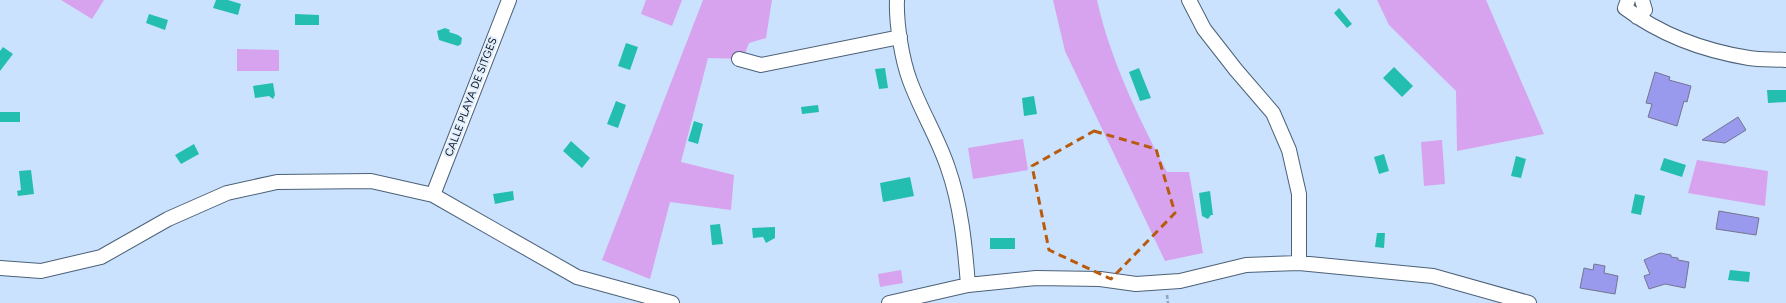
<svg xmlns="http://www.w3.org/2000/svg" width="1786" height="303" viewBox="0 0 1786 303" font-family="Figtree,sans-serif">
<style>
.green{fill:#d7a3ef}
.water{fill:#24beb1}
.building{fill:#9999ed;stroke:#747592}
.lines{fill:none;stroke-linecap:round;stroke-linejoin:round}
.minor-casing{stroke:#4c6178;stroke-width:16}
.path{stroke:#91a4ba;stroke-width:2.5;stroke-dasharray:4 2;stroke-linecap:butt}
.minor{stroke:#fff;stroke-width:14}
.marked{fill:none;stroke:#b95b0e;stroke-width:3;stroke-dasharray:8 5;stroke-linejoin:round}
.labels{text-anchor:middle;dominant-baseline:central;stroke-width:4;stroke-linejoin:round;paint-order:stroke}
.street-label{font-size:11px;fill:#101822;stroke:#e0eefe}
</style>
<rect width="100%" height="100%" fill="#cae2fd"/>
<path class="green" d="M 61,0 L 104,0 L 92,19 Z
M 646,0 L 682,0 L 672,26 L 641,14 Z
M 703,0 L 772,0 L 766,38 L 749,43 L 743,59 L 708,58 L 681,162 L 734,175 L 731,210 L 670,202 L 650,279 L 602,260 Z
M 1053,0 L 1097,0 C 1110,59 1139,119 1167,172 L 1189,172 L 1203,253 L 1165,261 L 1065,51 Z
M 1377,0 L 1486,0 L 1544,134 L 1457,151 L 1456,91 L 1389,25 Z
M 237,49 L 279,50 L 279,71 L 237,71 Z
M 1023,139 L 1028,170 L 973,179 L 968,148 Z
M 1442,140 L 1445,184 L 1424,186 L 1421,142 Z
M 1697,160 L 1768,171 L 1765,206 L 1688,193 Z
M 901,270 L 903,283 L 880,287 L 878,274 Z"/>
<path class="water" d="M 216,0 L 228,0 L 241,4 L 238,15 L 213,8 Z
M 1339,8 L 1352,24 L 1347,28 L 1334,13 Z
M 149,14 L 168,20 L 165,30 L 146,23 Z
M 295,14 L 319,15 L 319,25 L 295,25 Z
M 445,28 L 450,30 L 449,32 L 458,35 L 462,38 L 461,44 L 458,46 L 439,40 L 437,31 Z
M 626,43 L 638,47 L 630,70 L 618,66 Z
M 3,47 L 13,54 L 0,71 L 0,51 Z
M 1394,67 L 1413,86 L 1402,97 L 1383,78 Z
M 885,68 L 888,88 L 879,89 L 875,69 Z
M 1139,68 L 1151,98 L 1140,101 L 1129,72 Z
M 273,83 L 275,95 L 273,99 L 269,96 L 255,98 L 253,86 Z
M 1767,90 L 1786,90 L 1786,102 L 1768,103 Z
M 1034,96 L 1037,114 L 1024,116 L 1022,98 Z
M 616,101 L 626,105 L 618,128 L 607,124 Z
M 818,105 L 819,112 L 802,114 L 801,107 Z
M 0,112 L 20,112 L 20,122 L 0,122 Z
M 694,121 L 703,124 L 698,144 L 688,141 Z
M 571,141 L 590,158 L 582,168 L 563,151 Z
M 194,144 L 199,154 L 181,164 L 175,155 Z
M 1384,154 L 1389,171 L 1379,174 L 1374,157 Z
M 1516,156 L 1526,159 L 1521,178 L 1511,176 Z
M 1664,158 L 1686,165 L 1682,177 L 1660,170 Z
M 31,170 L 34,194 L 18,196 L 17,191 L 21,190 L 19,171 Z
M 910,177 L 914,196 L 883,202 L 880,183 Z
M 513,191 L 514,200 L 495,204 L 493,194 Z
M 1210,191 L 1213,215 L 1211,215 L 1208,219 L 1202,216 L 1199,193 Z
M 1635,194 L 1645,196 L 1641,215 L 1631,213 Z
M 720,224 L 723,244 L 712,245 L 710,225 Z
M 775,227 L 775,238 L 766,243 L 763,237 L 753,238 L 752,228 Z
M 1377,233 L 1385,233 L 1384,248 L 1375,247 Z
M 990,238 L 1015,238 L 1015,249 L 990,249 Z
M 1730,270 L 1750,272 L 1749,282 L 1728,280 Z"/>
<path class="building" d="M 1655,72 L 1670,77 L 1669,80 L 1691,86 L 1687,102 L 1684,101 L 1677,126 L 1648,117 L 1652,104 L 1646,103 Z
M 1738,117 L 1746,130 L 1725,143 L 1702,140 Z
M 1719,211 L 1759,218 L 1756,235 L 1716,229 Z
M 1660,253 L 1671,255 L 1671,257 L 1678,258 L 1678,260 L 1689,262 L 1685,288 L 1665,284 L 1649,289 L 1644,276 L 1650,274 L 1644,260 Z
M 1594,264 L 1605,266 L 1604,273 L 1618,276 L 1615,294 L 1580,288 L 1584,268 L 1593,270 Z"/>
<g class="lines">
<g class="minor-casing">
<path id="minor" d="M 897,0 C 896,23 902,60 910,81 C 921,111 938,138 948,168 C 961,205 965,246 968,285
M 1189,0 L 1204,29 L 1236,70 L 1273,113 L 1289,150 L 1299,194 L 1299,263
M 1628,0 L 1625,8 C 1661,35 1706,51 1749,58 C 1761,60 1774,59 1786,60
M 1637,17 L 1645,10 L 1642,0
M 739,59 L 761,65 L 900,37
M 433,195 L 509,0
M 0,268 L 41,271 L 101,257 L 168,219 L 227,193 L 277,182 L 371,181 L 433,195 L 577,277 L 672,303
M 889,303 L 968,285 L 1036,278 L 1100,279 L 1136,284 L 1165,282 L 1180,281 L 1246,265 L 1299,263 L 1433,276 L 1529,303"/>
</g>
<path class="path" d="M 1167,295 L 1168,303"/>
<use href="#minor" class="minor"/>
</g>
<path class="marked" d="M 1094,131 L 1156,149 L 1175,213 L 1111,279 L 1049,250 L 1032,166 Z"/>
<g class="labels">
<g class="street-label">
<text transform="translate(471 97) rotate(-69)">CALLE PLAYA DE SITGES</text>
</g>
</g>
</svg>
